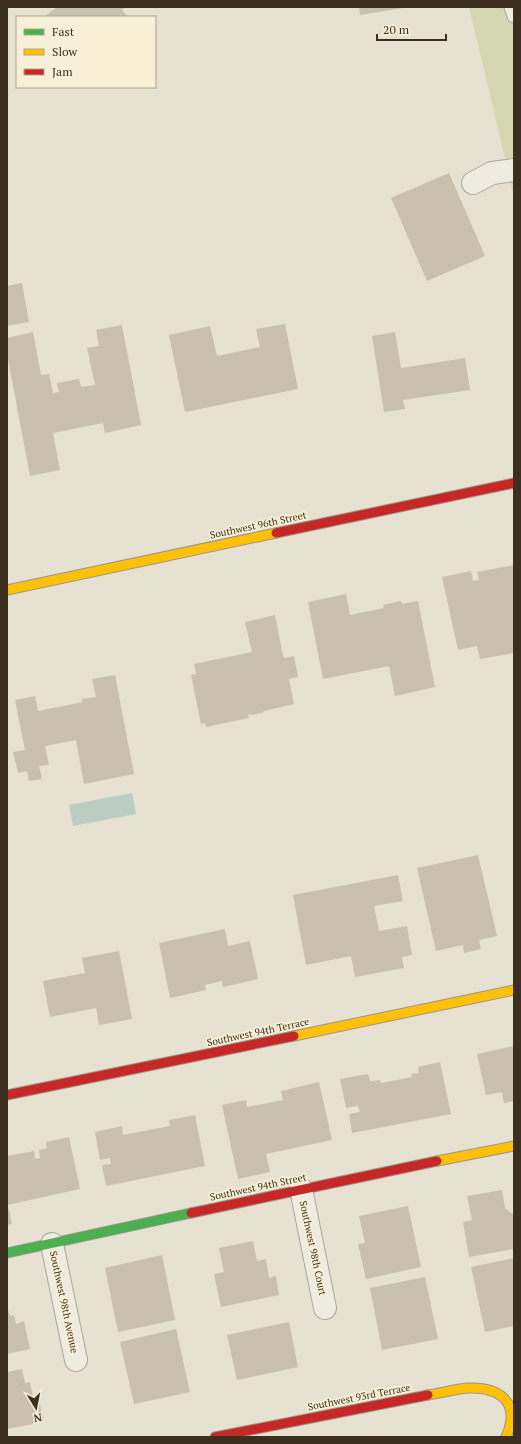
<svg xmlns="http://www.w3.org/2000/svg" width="521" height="1444" viewBox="0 0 521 1444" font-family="'PT Serif',serif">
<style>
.green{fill:#d4d7b2}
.water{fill:#bbcdc3}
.building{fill:#cac0b0}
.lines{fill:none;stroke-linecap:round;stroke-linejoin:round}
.lane-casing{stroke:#aca698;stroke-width:15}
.street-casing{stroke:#aca698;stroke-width:24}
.fast-casing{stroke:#9b9588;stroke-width:11}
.slow-casing{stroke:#9b9588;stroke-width:11}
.jam-casing{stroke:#9b9588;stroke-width:11}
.lane{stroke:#eeebe1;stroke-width:13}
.street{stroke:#eeebe1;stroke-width:22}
.fast{stroke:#4caf50;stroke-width:9}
.slow{stroke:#ffc107;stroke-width:9}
.jam{stroke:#c62828;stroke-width:9}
.labels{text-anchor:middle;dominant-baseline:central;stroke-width:3.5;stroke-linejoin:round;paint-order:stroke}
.street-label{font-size:10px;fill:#3c2f1f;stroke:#f7f0d6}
</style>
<rect width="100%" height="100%" fill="#e6e1d0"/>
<path class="green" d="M 469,7 L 514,7 L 514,196 Z"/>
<path class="water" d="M 132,793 L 136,814 L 73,826 L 69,805 Z"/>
<path class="building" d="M 57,7 L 126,7 L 122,10 L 128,17 L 44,17 Z
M 359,7 L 403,7 L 403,8 L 360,15 Z
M 449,173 L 485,256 L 427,281 L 391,198 Z
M 22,283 L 29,322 L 7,326 L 7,286 Z
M 285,324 L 298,389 L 185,412 L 169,335 L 210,326 L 217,356 L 260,347 L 256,329 Z
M 122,325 L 141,425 L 105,433 L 103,423 L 53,433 L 60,470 L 30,476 L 7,354 L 7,338 L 33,332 L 41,375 L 49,374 L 53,393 L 59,392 L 57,383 L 79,379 L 81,387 L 95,385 L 87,348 L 99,346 L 96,330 Z
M 395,332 L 401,368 L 465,358 L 470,390 L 403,400 L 405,409 L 384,412 L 372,336 Z
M 514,565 L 514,653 L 480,659 L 477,646 L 458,650 L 442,577 L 471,571 L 473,581 L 479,580 L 477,572 Z
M 346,594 L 350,615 L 384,608 L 383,605 L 401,601 L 402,604 L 418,601 L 435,687 L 395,696 L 389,666 L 323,679 L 308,602 Z
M 275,615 L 283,656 L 285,658 L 294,656 L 298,677 L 289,679 L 294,704 L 264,711 L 262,713 L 252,715 L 248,714 L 249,718 L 206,727 L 205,723 L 201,724 L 191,675 L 196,674 L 194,664 L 252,652 L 245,622 Z
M 115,675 L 134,774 L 84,784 L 76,740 L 45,746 L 49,765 L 39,766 L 42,779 L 29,781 L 27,771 L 18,773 L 13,752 L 25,750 L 15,700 L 35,696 L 38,711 L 83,702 L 82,699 L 96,697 L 92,679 Z
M 478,855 L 497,936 L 479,940 L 481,949 L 464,953 L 463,945 L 436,951 L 417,868 Z
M 398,875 L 403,901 L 374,906 L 379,931 L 407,926 L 412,955 L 402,957 L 404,968 L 355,977 L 351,956 L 306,965 L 293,895 Z
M 225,929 L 228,946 L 250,941 L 258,979 L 223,987 L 222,981 L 205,985 L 206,990 L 170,998 L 159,943 Z
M 119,951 L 132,1019 L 99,1025 L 96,1008 L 50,1017 L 43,981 L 85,973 L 82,958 Z
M 514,1046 L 514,1101 L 504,1103 L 502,1092 L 486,1095 L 477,1054 Z
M 440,1062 L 451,1114 L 352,1133 L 349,1114 L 360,1112 L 358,1106 L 346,1108 L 340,1079 L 368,1074 L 370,1081 L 380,1080 L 381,1083 L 412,1077 L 411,1074 L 419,1073 L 418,1067 Z
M 319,1082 L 332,1140 L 266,1154 L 270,1172 L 238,1179 L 222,1105 L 246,1100 L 247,1107 L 283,1100 L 281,1091 Z
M 195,1115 L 205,1166 L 106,1186 L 102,1165 L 111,1164 L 110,1158 L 100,1160 L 95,1132 L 122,1126 L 123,1135 L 170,1126 L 169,1120 Z
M 69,1137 L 80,1189 L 7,1205 L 7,1156 L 34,1151 L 35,1159 L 40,1158 L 39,1150 L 47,1148 L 46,1142 Z
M 502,1190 L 505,1208 L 514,1215 L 514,1249 L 469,1257 L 463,1222 L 472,1220 L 467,1196 Z
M 408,1206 L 421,1267 L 366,1279 L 358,1244 L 365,1243 L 359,1216 Z
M 7,1209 L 9,1209 L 12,1224 L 7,1225 Z
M 253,1241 L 257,1261 L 266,1259 L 269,1278 L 276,1276 L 279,1295 L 221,1307 L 214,1274 L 224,1272 L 219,1248 Z
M 162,1255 L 175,1320 L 118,1332 L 105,1268 Z
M 514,1258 L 514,1326 L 485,1332 L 471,1267 Z
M 425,1277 L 438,1339 L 382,1350 L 370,1288 Z
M 7,1307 L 10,1316 L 14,1315 L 16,1324 L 24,1321 L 30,1349 L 7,1354 Z
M 289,1322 L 298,1367 L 237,1380 L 227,1335 Z
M 176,1329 L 190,1392 L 134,1404 L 120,1342 Z
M 22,1369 L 25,1383 L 30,1382 L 33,1397 L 38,1395 L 44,1422 L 7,1429 L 7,1372 Z"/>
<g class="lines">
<g class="lane-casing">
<path id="lane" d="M 511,7 L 514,16"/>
</g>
<g class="street-casing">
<path id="street" d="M 473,183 L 492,173 L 514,170
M 301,1189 L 325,1308
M 52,1244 L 76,1360"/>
</g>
<g class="fast-casing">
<path id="fast" d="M 7,1253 L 191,1213"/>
</g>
<g class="slow-casing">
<path id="slow" d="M 7,590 L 276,533
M 294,1036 L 514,990
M 437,1161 L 514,1146
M 428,1395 C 441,1393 455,1389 468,1388 C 501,1387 521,1403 506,1437"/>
</g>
<g class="jam-casing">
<path id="jam" d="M 276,533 L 514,483
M 7,1095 L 294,1036
M 191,1213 L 437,1161
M 215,1437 L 428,1395"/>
</g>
<use href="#lane" class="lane"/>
<use href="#street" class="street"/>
<use href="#fast" class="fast"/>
<use href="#slow" class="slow"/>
<use href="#jam" class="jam"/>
</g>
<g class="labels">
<g class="street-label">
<text transform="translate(258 525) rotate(-12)">Southwest 96th Street</text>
<text transform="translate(258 1032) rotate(-12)">Southwest 94th Terrace</text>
<text transform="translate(258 1187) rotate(-12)">Southwest 94th Street</text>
<text transform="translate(313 1248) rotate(78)">Southwest 98th Court</text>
<text transform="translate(64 1302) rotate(78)">Southwest 98th Avenue</text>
<text transform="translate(359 1397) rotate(-11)">Southwest 93rd Terrace</text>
</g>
</g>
<rect width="521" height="1444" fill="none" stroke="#3c2f1f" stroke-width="16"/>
<rect x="16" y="16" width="140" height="72" fill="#f7f0d6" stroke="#aca38d"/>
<rect x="24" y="29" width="20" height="6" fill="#4caf50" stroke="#aca38d"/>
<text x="52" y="36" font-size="12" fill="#3c2f1f">Fast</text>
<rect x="24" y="49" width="20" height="6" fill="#ffc107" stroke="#aca38d"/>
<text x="52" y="56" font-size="12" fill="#3c2f1f">Slow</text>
<rect x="24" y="69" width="20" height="6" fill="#c62828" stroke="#aca38d"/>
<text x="52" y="76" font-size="12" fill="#3c2f1f">Jam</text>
<g transform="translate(36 1408) rotate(170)" stroke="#f7f0d6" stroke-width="3" paint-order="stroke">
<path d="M0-3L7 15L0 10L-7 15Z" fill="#3c2f1f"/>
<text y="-6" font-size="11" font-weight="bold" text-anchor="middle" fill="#3c2f1f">N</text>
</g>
<path d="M377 34v6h69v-6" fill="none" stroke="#3c2f1f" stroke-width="2"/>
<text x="383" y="34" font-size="12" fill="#3c2f1f" stroke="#f7f0d6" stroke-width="3" paint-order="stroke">20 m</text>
</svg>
